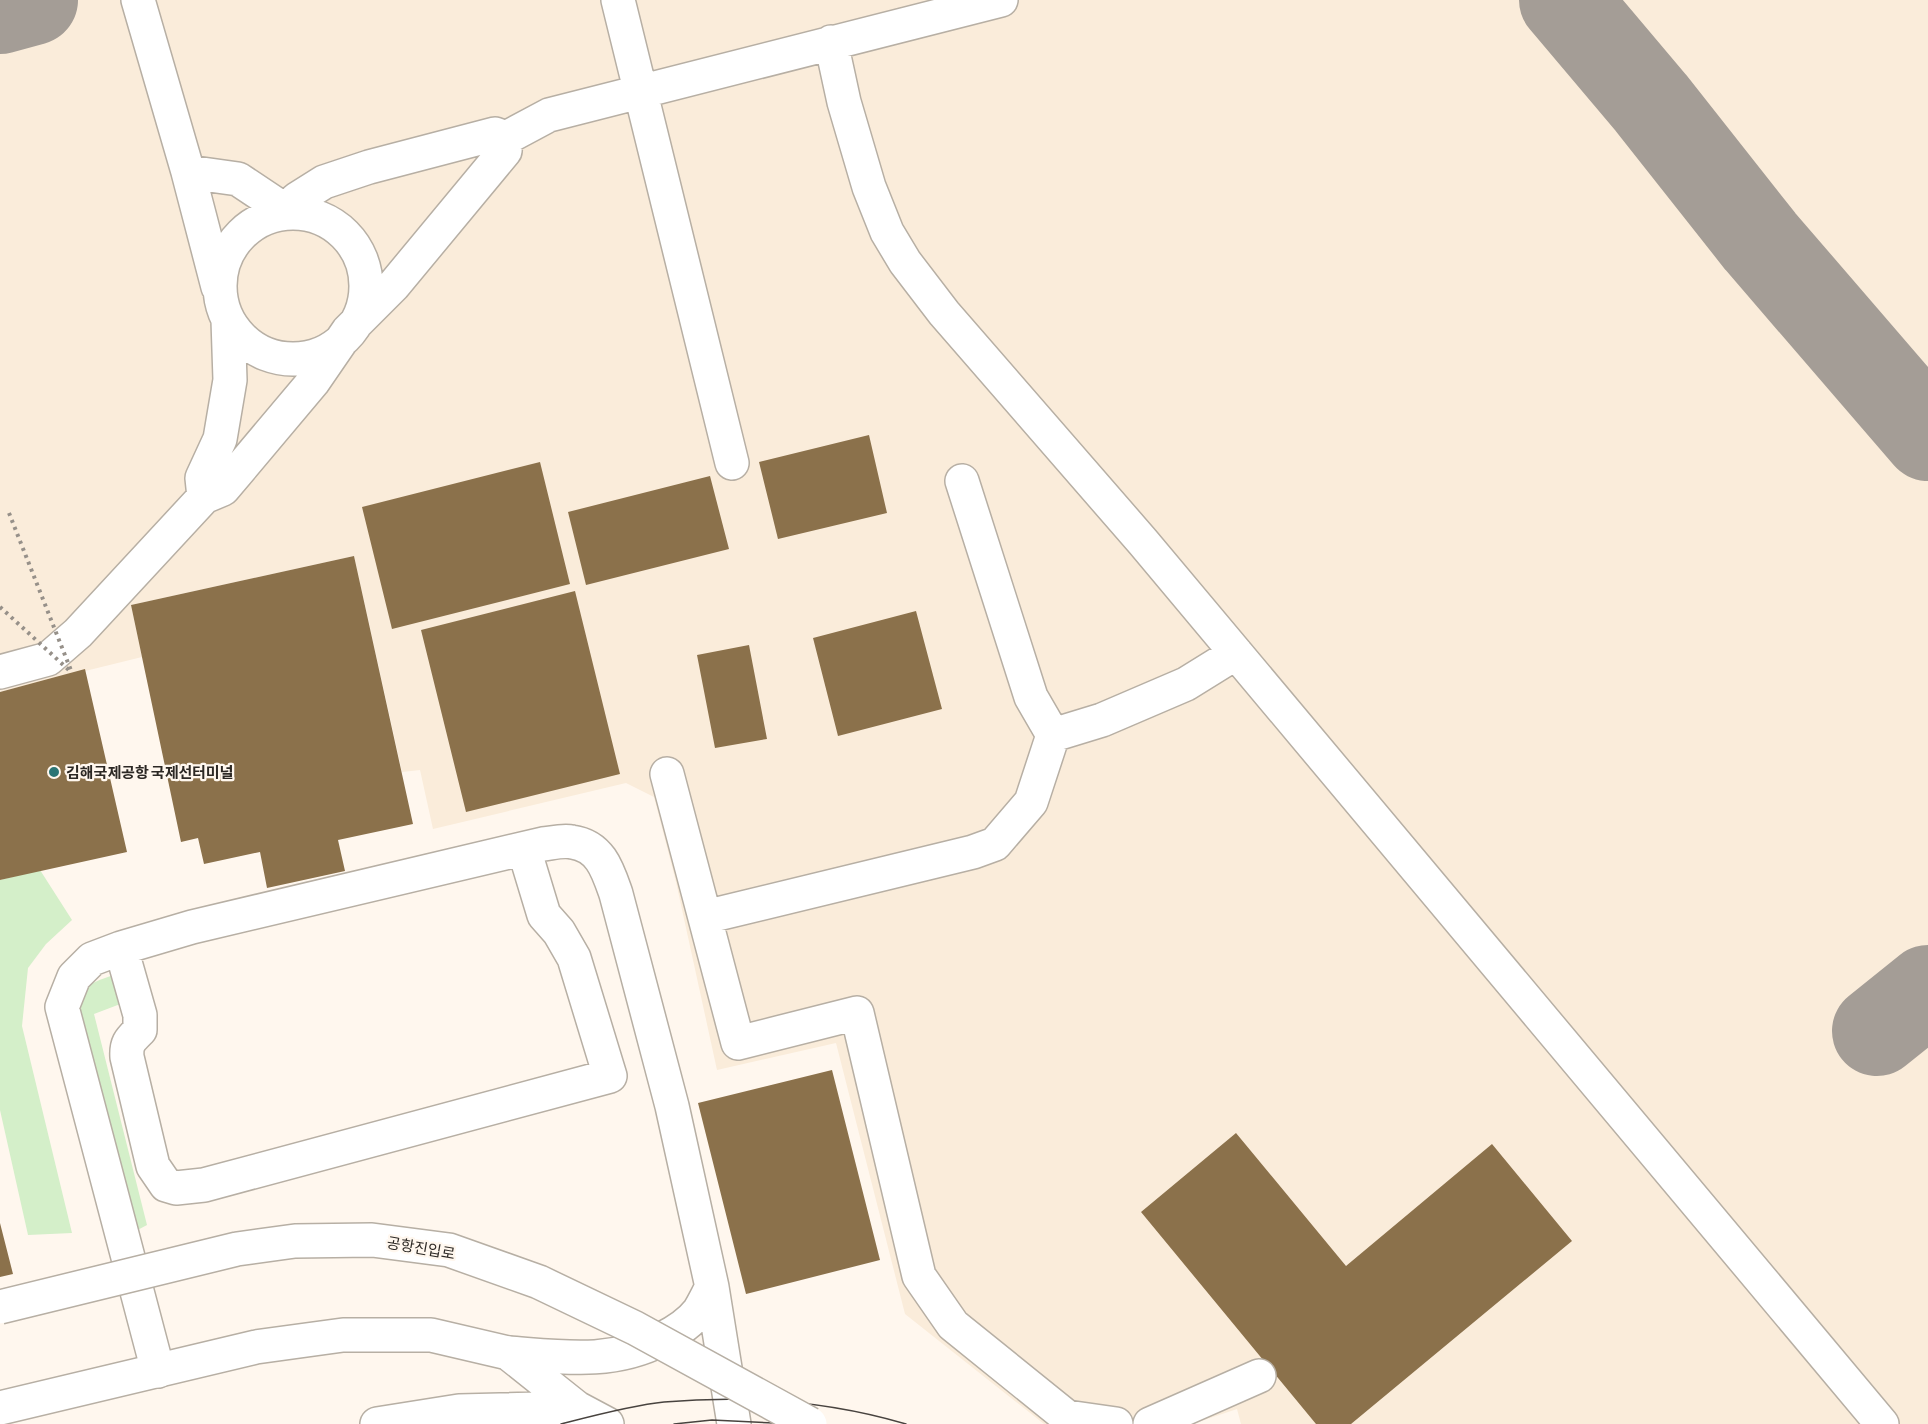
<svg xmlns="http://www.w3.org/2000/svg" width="1928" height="1424" viewBox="0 0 1928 1424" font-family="'Asap Condensed','Noto Sans KR',sans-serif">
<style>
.built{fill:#faecda}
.green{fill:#d4efc9}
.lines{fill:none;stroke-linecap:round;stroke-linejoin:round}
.taxiway{stroke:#a49d96;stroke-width:90}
.building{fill:#8b714b}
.minor-casing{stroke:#b7afa4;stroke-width:36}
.major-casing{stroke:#b7afa4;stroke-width:36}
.minor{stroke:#fff;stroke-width:33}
.major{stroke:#fff;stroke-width:33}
.tram{stroke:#48433f;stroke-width:1.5}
.major-bridge-casing{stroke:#b7afa4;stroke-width:36;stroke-linecap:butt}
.path-bridge{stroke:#969089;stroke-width:4;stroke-dasharray:3 4.5;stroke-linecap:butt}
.major-bridge{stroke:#fff;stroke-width:33}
.poi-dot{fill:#2b7575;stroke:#fff7ee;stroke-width:2}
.labels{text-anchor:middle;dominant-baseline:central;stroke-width:4.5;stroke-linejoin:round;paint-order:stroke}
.poi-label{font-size:15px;font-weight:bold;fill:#2c2824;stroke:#fff7ee;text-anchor:start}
.street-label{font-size:15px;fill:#2c2824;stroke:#fff7ee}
</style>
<rect width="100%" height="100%" fill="#fff7ee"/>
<path class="built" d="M 0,0 L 1928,0 L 1928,1424 L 1241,1424 L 1237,1409 L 1192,1424 L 1044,1424 L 905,1314 L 836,1043 L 717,1070 L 676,882 L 654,797 L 626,783 L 433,829 L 420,770 L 402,772 L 354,556 L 131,605 L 142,657 L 0,692 Z"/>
<path class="green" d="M 40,870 L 72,920 L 46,944 L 28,968 L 22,1026 L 72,1233 L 28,1235 L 0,1110 L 0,880 Z
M 114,975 L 123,1003 L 94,1014 L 147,1225 L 132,1233 L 78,1021 C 81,989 82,985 114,975 Z"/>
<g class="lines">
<path class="taxiway" d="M 1564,0 L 1651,103 L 1760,241 L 1928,436
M 0,9 L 33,0
M 1877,1031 L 1928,990"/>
</g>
<path class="building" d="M 869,435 L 887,513 L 778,539 L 759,462 Z
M 540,462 L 570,584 L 392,629 L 362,507 Z
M 710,476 L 729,549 L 586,585 L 568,512 Z
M 354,556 L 413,824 L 338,840 L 345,871 L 267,888 L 260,852 L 204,864 L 198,838 L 181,842 L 131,605 Z
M 575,591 L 620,774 L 466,812 L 421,630 Z
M 916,611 L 942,709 L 838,736 L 813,638 Z
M 749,645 L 767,739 L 715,748 L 697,655 Z
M 85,669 L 127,852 L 0,880 L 0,692 Z
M 832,1070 L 880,1260 L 746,1294 L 698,1103 Z
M 1236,1133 L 1346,1266 L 1492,1144 L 1572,1241 L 1351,1424 L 1316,1424 L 1141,1212 Z
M 0,1223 L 13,1274 L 0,1277 Z"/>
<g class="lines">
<g class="minor-casing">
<path id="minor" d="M 138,0 L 188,172 L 218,287
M 618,0 L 732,463
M 831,42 L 844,102 L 869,187 L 887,232 L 905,262 L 944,313 L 1143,542 L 1882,1424
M 506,138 L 549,115 L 1001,0
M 188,172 L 238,179 L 289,213 L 297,199 L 324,182 L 369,167 L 495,134 L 506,138
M220 286a73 73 0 1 1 146 0a73 73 0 1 1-146 0Z
M 204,497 L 202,478 L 220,439 L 230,380 L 228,320
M 0,672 L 48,659 L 78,633 L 204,497 L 223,489 L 313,382 L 348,331 L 394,285 L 505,151 L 506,138
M 1053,735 L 1102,720 L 1186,684 L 1236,653
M 667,774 L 738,1043 L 857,1013 L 919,1276 L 953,1325 L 1067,1417 L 1116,1424
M 705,917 L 973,852 L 995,844 L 1031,802 L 1053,735 L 1031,697 L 962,481
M 121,948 L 140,1015 L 140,1030 C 130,1040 126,1043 127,1057 L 153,1166 L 166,1185 L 176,1188 L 204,1185 L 610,1076 L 574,958 L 559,932 L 544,915 L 524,849
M 508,1353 C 562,1357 612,1365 662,1339 C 676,1332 689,1324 699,1311 C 704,1303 708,1294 712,1287
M 158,1371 L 62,1007 L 74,977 L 92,959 L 121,948 L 192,927 L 543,844 C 552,843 563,840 572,842 C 601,846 608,871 616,894 L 672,1106 L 712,1287 L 734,1424
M 1150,1424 L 1259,1376"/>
</g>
<g class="major-casing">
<path id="major" d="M 0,1408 L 256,1347 L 343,1335 L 431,1335 L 508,1353 L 577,1408
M 377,1424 L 459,1411 L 577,1408 L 607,1424"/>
</g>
<use href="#minor" class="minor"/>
<use href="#major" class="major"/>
<path class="tram" d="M 561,1424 C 592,1416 633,1405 664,1402 C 745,1395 828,1401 906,1424
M 674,1424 L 712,1420 L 796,1424"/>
<g class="major-bridge-casing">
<path id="major-bridge" d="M 0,1307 L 237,1249 L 295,1241 L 372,1240 L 449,1250 L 539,1282 L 635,1328 L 810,1424"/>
</g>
<path class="path-bridge" d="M 9,513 L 72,673
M 0,607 L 70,671"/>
<use href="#major-bridge" class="major-bridge"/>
</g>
<circle class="poi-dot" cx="54" cy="772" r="6"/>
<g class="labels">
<g class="poi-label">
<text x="66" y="772">김해국제공항 국제선터미널</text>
</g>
<g class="street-label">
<text transform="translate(421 1248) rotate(10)">공항진입로</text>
</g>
</g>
</svg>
